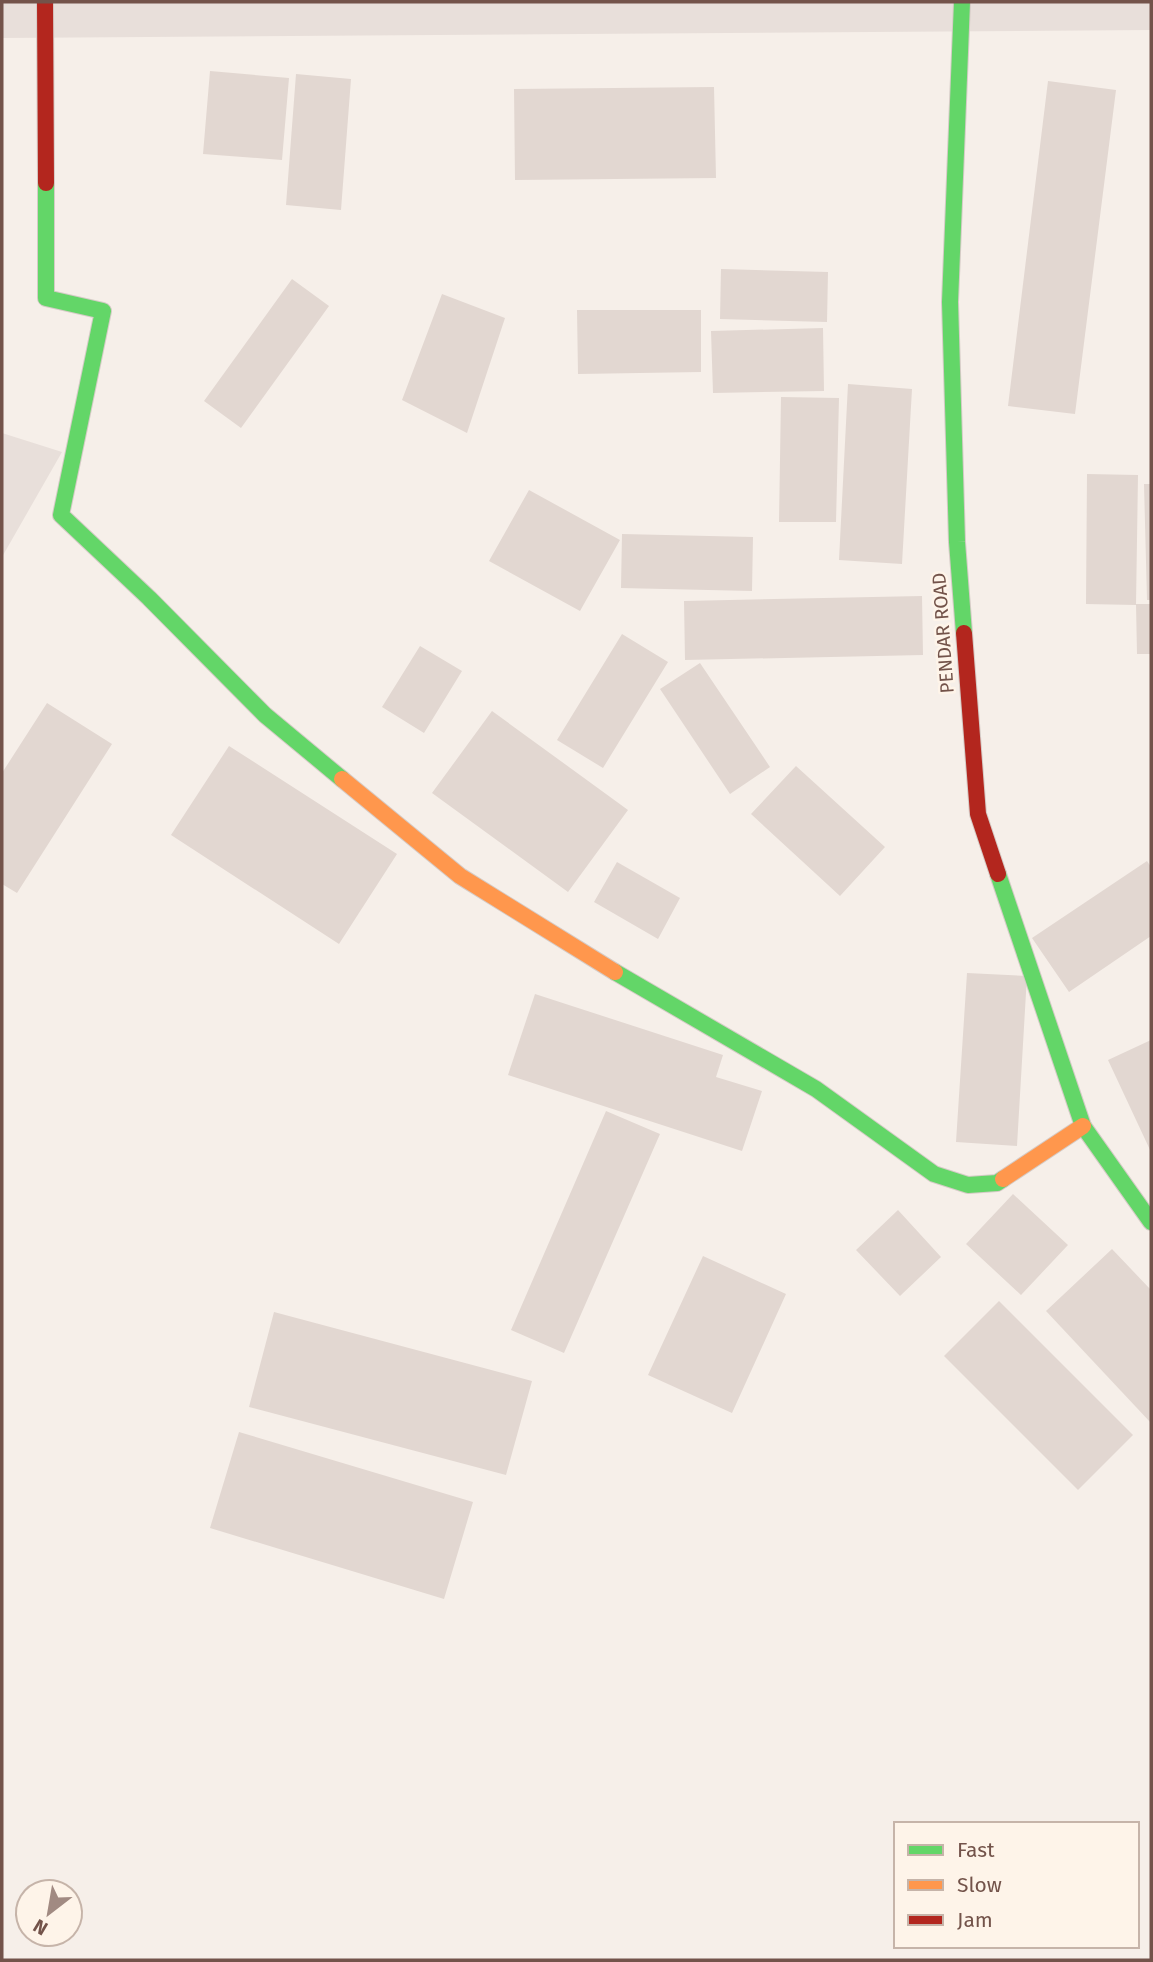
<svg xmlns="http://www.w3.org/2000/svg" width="1153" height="1962" viewBox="0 0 1153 1962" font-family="'Fira Sans',sans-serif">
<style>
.industrial{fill:#e8dfda}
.building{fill:#e2d7d1}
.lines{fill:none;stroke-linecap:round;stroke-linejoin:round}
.fast-casing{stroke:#d5cbc6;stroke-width:18}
.slow-casing{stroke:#d5cbc6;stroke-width:18}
.jam-casing{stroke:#d5cbc6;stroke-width:18}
.fast{stroke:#63d668;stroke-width:16}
.slow{stroke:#ff974d;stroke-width:16}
.jam{stroke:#b3261e;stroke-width:16}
.labels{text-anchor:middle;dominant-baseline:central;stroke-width:5;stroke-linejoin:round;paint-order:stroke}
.street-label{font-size:19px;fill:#73534a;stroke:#fef4e9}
</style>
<rect width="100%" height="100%" fill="#f6efe9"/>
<path class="industrial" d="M 2,2 L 1151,2 L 1151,30 L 2,38 Z
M 2,433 L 62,452 L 2,557 Z"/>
<path class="building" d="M 210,71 L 289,78 L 282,160 L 203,154 Z
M 296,74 L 351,79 L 341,210 L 286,205 Z
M 1048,81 L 1116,90 L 1075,414 L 1008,406 Z
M 714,87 L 716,178 L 515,180 L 514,89 Z
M 721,269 L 828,272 L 827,322 L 720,319 Z
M 292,279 L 329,306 L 241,428 L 204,401 Z
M 442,294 L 505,318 L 467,433 L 402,400 Z
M 577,310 L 701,310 L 701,372 L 578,374 Z
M 823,328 L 824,391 L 713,393 L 711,331 Z
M 848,384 L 912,389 L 902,564 L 839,560 Z
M 781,397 L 839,398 L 836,522 L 779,522 Z
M 1087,474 L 1138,475 L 1136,605 L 1086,604 Z
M 1144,484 L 1151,484 L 1151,600 L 1147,600 Z
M 529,490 L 620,540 L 580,611 L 489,561 Z
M 622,534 L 753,537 L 752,591 L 621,588 Z
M 922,596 L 923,655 L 685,660 L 684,601 Z
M 1136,604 L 1151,604 L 1151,654 L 1137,654 Z
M 622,634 L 668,662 L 603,768 L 557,740 Z
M 420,646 L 462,671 L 424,733 L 382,707 Z
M 700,663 L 770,767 L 730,794 L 660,689 Z
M 47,703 L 112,744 L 17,893 L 2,884 L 2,773 Z
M 492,711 L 628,810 L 568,892 L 432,793 Z
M 229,746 L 397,854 L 339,944 L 171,835 Z
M 796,766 L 885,847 L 840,896 L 751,814 Z
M 1147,861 L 1151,867 L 1151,936 L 1069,992 L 1032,938 Z
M 617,862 L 680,898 L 658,939 L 594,902 Z
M 967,973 L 1027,976 L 1017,1146 L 956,1142 Z
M 535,994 L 723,1055 L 716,1077 L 762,1091 L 742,1151 L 508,1075 Z
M 1151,1040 L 1151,1152 L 1108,1060 Z
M 606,1111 L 660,1134 L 564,1353 L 511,1330 Z
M 1013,1194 L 1068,1245 L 1021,1295 L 966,1244 Z
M 898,1210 L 941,1257 L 900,1296 L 856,1250 Z
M 1112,1249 L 1151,1290 L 1151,1423 L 1046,1311 Z
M 703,1256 L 786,1294 L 732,1413 L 648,1375 Z
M 999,1301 L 1133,1435 L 1078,1490 L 944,1356 Z
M 274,1312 L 532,1381 L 506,1475 L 249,1407 Z
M 239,1432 L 473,1502 L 444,1599 L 210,1528 Z"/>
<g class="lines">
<g class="fast-casing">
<path id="fast" d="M 962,2 L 950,302 L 957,542 L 964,633
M 46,183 L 46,298 L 103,311 L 61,515 L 149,598 L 265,715 L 342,779
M 998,874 L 1083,1126 L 1151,1222
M 615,972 L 816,1089 L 934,1174 L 968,1185 L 997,1183 L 1003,1179"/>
</g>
<g class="slow-casing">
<path id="slow" d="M 342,779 L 460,876 L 615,972
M 1003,1179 L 1083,1126"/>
</g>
<g class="jam-casing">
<path id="jam" d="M 45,2 L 46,183
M 964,633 L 978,814 L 998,874"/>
</g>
<use href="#fast" class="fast"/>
<use href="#slow" class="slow"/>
<use href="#jam" class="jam"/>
</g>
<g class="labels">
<g class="street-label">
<text transform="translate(943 633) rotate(-94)">PENDAR ROAD</text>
</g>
</g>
<rect width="1153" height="1962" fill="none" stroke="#73534a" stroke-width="7"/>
<rect x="894" y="1822" width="245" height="126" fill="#fef4e9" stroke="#c6b4a9" stroke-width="2"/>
<rect x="908" y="1845" width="35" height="10" fill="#63d668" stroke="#c6b4a9" stroke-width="2"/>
<text x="957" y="1857" font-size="21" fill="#73534a">Fast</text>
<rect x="908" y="1880" width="35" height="10" fill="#ff974d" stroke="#c6b4a9" stroke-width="2"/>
<text x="957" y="1892" font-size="21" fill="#73534a">Slow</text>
<rect x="908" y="1915" width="35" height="10" fill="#b3261e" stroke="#c6b4a9" stroke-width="2"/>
<text x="957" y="1927" font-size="21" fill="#73534a">Jam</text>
<g transform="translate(49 1913) rotate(211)"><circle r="33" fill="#fef4e9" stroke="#c6b4a9" stroke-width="2"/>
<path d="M0-5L12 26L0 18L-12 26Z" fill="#a18a82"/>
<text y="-10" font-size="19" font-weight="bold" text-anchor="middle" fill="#73534a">N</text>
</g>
</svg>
